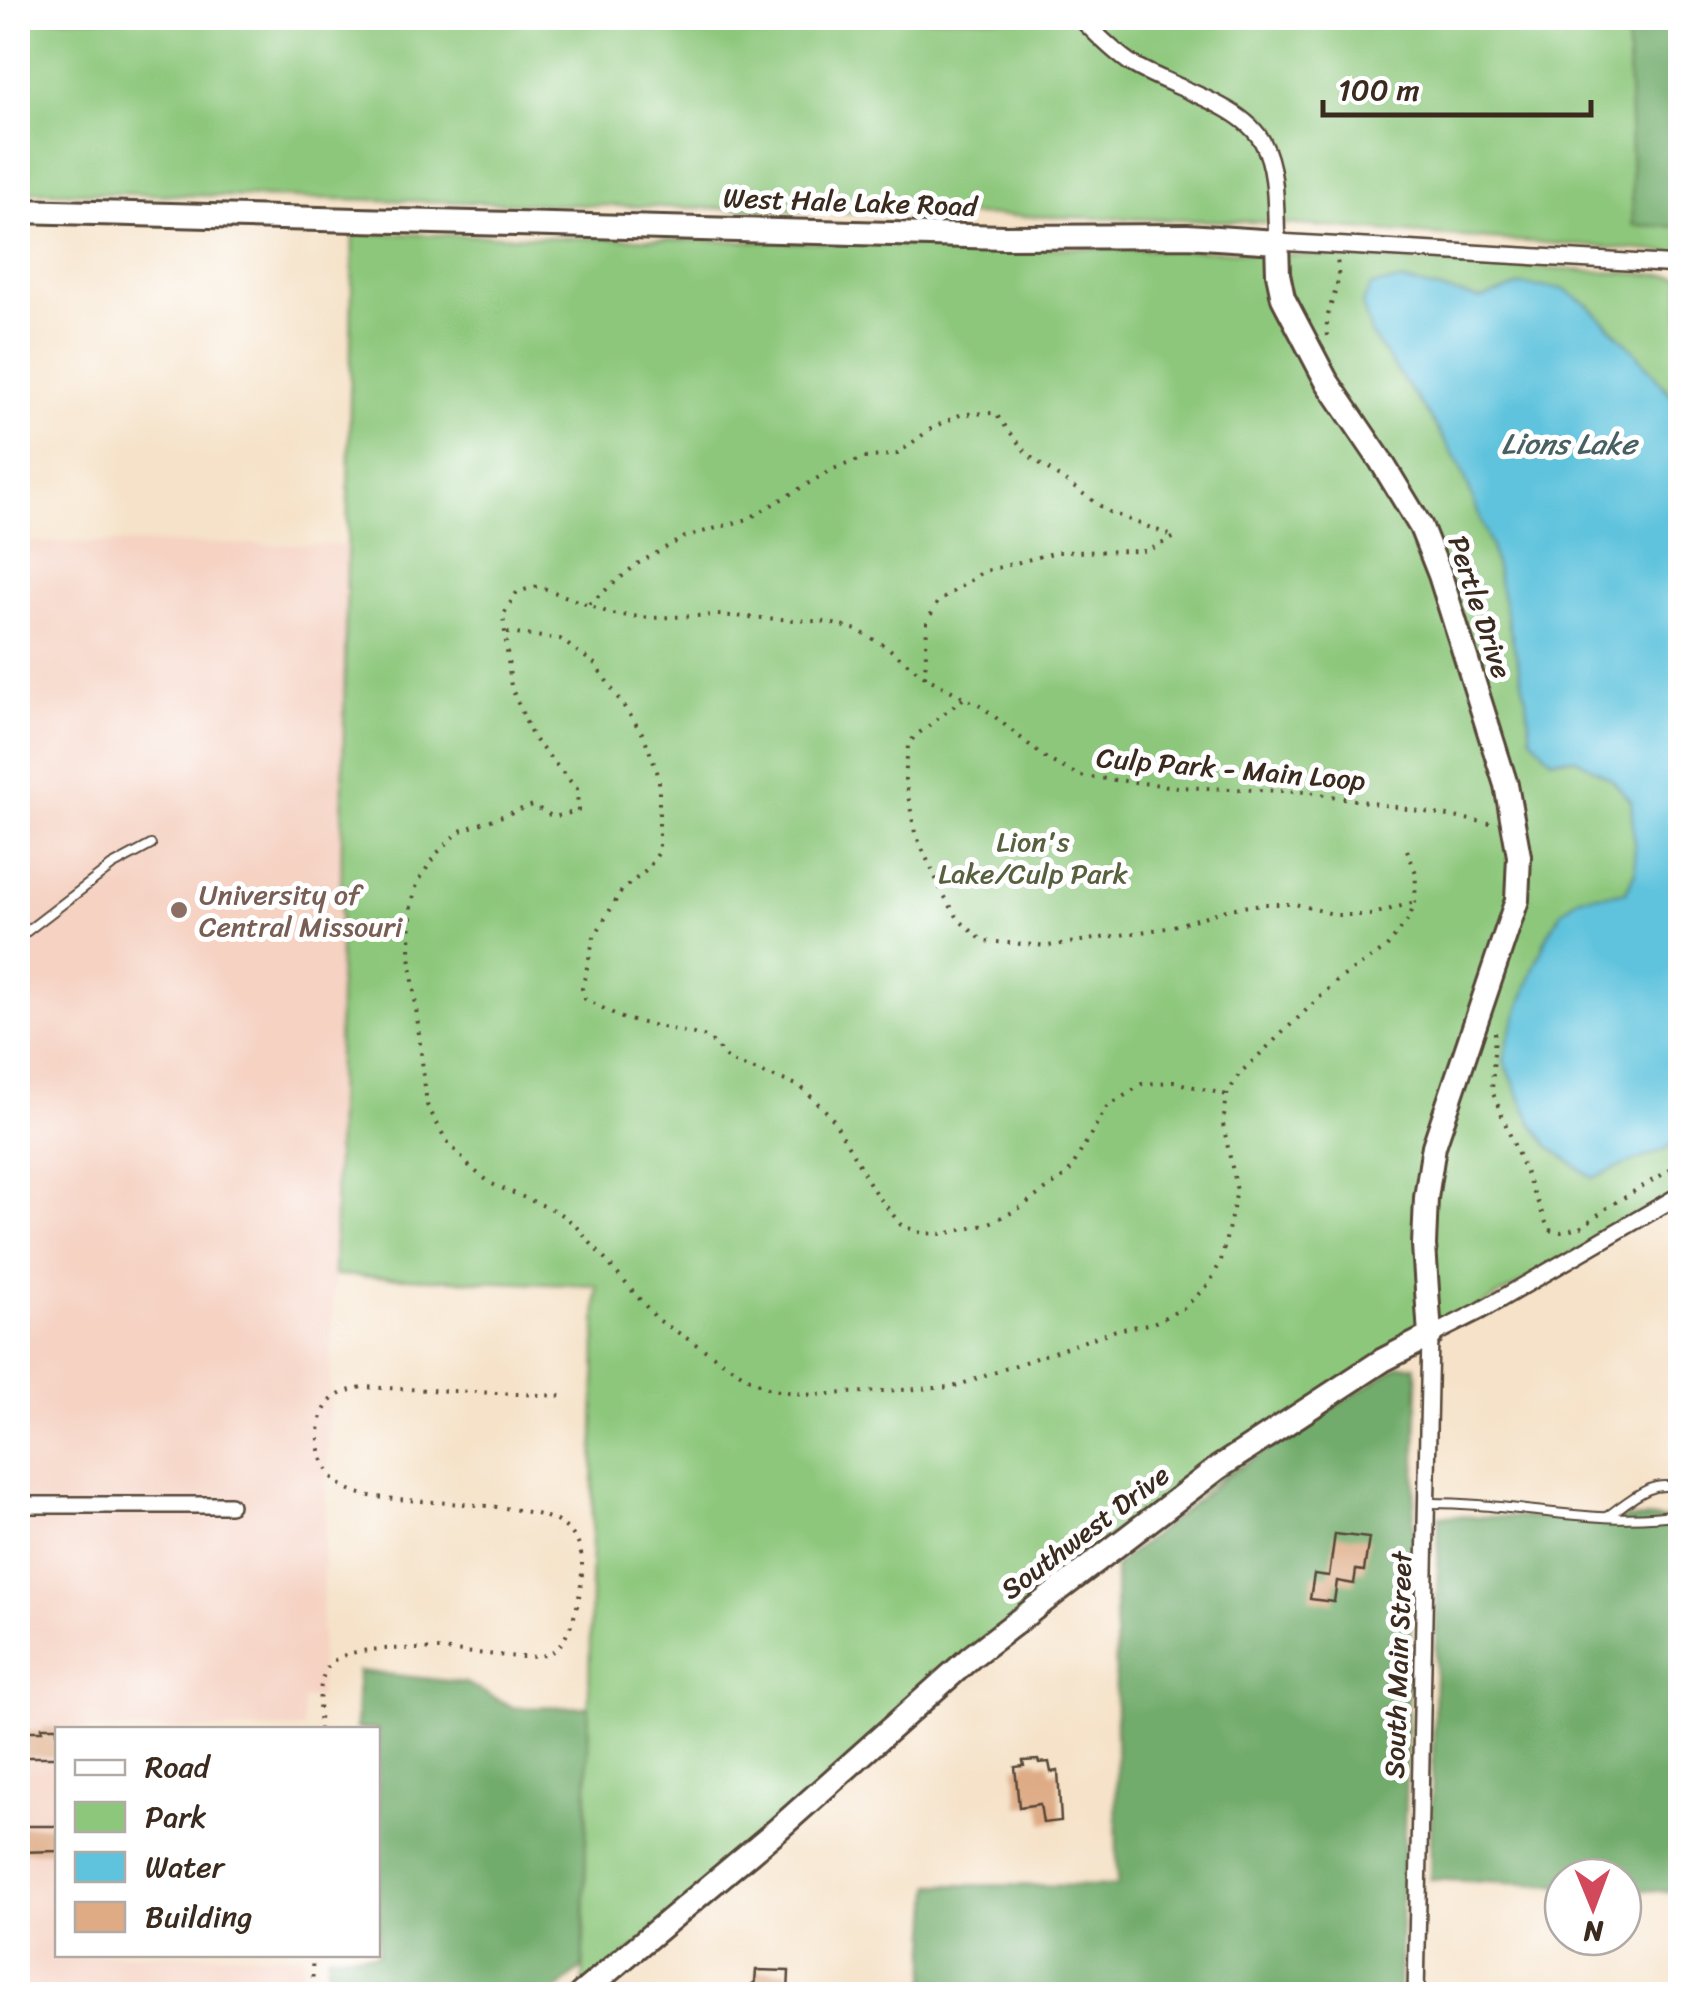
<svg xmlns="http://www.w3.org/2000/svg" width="1698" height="2012" viewBox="0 0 1698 2012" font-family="Sriracha,sans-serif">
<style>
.built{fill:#f5d2c2}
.green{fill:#8dc77c;stroke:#64784d;stroke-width:2.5}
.forest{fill:#72ac6c;stroke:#566b45;stroke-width:2.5}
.water{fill:#5fc3dd;stroke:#4d767e;stroke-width:2.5}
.building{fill:#deab85}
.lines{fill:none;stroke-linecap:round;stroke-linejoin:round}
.lane-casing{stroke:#574638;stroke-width:12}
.street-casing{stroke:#574638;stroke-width:20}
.secondary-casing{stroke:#574638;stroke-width:28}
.path{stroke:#574638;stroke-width:4;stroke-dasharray:2.5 8;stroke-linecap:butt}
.lane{stroke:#fff;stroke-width:8}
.street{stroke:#fff;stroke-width:15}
.secondary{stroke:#fff;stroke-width:22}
.education-dot{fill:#8d6e63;stroke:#fff;stroke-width:4}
.labels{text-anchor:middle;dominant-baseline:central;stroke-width:10;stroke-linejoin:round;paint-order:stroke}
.street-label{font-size:28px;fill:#3b2a1e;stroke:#fff}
.park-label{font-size:28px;fill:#58613f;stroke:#fff}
.education-label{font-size:28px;fill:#785e54;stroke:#fff;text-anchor:start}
.water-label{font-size:30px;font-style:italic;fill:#486061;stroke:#fff}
</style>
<rect width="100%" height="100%" fill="#fff"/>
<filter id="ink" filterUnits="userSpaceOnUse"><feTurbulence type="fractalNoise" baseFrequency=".01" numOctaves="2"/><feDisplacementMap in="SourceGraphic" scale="20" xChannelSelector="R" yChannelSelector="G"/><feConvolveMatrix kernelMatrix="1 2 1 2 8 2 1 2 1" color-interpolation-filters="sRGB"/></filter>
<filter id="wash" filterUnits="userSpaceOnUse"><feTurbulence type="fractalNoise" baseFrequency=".0048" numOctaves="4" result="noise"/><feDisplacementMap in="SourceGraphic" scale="40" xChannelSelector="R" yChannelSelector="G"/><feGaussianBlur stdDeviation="2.25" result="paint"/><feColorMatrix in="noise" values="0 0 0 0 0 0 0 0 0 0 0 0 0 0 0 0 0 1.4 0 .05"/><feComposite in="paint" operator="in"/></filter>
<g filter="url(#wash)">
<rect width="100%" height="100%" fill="#f5e2c8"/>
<path class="built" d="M 18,542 L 348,545 L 334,1275 L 319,1698 L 303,1699 L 303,1729 L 58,1730 L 58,1954 L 302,1955 L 302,1994 L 18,1994 Z"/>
<path class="green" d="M 18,18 L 1680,18 L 1680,253 L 1258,222 L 18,191 Z
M 353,233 L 1225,251 L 1680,276 L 1680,1195 L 1383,1360 L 971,1657 L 583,1993 L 597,1286 L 334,1275 Z"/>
<path class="forest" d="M 1627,18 L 1680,18 L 1680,227 L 1633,225 Z
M 1400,1365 L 1415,1366 L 1418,1383 L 1399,1994 L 925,1994 L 932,1885 L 1117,1886 L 1115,1566 L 1228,1475 Z
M 1439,1516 L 1680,1519 L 1680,1892 L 1623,1889 L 1623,1877 L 1563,1877 L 1563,1886 L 1430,1879 Z
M 358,1671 L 465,1683 L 515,1708 L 589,1707 L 583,1967 L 553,1994 L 326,1994 L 328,1955 L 378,1954 L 378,1730 L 356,1729 Z"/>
<path class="water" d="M 1401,281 L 1480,299 L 1521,285 L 1563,289 L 1587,304 L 1633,349 L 1680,406 L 1680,1137 L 1666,1149 L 1592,1178 L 1549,1146 L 1532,1123 L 1504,1061 L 1509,1036 L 1535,965 L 1548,934 L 1563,910 L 1580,897 L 1626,892 L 1636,870 L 1631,801 L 1611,779 L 1575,758 L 1551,759 L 1531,737 L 1526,698 L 1491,547 L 1461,467 L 1432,420 L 1372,336 L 1362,304 L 1371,286 Z"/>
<g id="blocks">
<path class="building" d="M 1335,1534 L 1369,1538 L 1364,1571 L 1356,1570 L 1354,1584 L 1337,1581 L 1334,1602 L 1310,1599 L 1314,1574 L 1329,1576 Z
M 42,1727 L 57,1727 L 58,1757 L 18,1757 L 18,1731 L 42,1731 Z
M 1038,1760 L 1039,1763 L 1049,1762 L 1051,1772 L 1058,1771 L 1061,1821 L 1043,1823 L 1040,1804 L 1019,1807 L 1015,1767 L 1024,1766 L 1023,1761 Z
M 18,1826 L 58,1826 L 58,1851 L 18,1852 Z
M 756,1970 L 789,1971 L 788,1994 L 739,1994 L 755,1982 Z"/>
</g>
</g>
<g filter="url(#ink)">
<use href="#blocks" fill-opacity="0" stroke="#574638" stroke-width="2.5"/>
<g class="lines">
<g class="lane-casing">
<path id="lane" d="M 18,938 L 112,866 L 151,845
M 1427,1503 C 1511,1502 1597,1527 1680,1514
M 1608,1516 C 1629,1501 1655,1476 1680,1490"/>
</g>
<g class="street-casing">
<path id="street" d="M 1080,18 C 1097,34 1112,51 1132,64 C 1169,87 1243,104 1263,143 C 1278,171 1275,211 1277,242 L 1680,265
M 18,1505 L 230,1505
M 1416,1994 L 1430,1336 L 1480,1311 L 1680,1195"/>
</g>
<g class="secondary-casing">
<path id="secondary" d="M 18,211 L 1005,237 L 1187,236 L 1277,242 L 1278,274 L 1283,298 L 1326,380 L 1381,461 L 1421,527 L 1440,575 L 1506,785 L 1519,856 L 1517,900 L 1434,1146 L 1426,1198 L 1424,1245 L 1430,1336 L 1383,1360 L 1218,1468 L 971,1657 L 777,1830 L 581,1994"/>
</g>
<path class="path" d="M 1327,336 C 1324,303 1343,293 1337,260
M 589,604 L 637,564 L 685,537 L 748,519 L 833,469 L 864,458 L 897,454 L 932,428 L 962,414 L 995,413 L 1028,455 L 1109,512 L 1175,537 L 1147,551 L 1057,552 L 982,572 L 937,603 L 927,622 L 925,677
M 507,633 L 560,639 L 595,664 L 644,736 L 659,777 L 659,852 L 647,870 L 622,890 L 594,937 L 582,989 L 585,999 L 624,1019 L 708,1037 L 729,1061 L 800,1086 L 831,1116 L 874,1191 L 901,1225 L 921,1233 L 943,1234 L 985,1225 L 1015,1211 L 1068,1174 L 1106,1108 L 1142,1084 L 1174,1082 L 1227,1095
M 963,699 L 914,737 L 908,746 L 905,779 L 915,833 L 942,892 L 959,920 L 983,941 L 1048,946 L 1167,928 L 1229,909 L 1262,904 L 1295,904 L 1337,915 L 1370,915 L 1415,902
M 1407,850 L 1416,873 L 1415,902 L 1409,919 L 1386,948 L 1339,979 L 1239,1074 L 1227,1095 L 1223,1124 L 1237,1191 L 1221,1261 L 1209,1284 L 1184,1308 L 1153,1323 L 1116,1330 L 953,1387 L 812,1395 L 772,1390 L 748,1378 L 657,1319 L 573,1223 L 556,1211 L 492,1184 L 471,1168 L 446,1140 L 427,1105 L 410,955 L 411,907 L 417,884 L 435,855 L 460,831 L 533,805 L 553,817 L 578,811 L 577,789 L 533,738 L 511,687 L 503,615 L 517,592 L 538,586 L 612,614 L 651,618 L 717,615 L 826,622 L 857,630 L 887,647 L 925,677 L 984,708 L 1048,760 L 1080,776 L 1178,787 L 1308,792 L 1495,824
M 1495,1032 L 1492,1091 L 1549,1230 L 1561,1232 L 1580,1228 L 1608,1207 L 1680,1164
M 319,1730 C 320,1709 316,1678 331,1663 C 358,1636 481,1655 521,1657 C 533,1657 547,1657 557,1648 C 576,1631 588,1570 579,1546 C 574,1532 560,1521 546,1517 C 508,1504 449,1504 408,1500 C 389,1498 366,1498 348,1489 C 321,1476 314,1442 322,1416 C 329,1395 343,1392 362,1387 L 563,1396
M 312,1954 L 313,1994"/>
<use href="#lane" class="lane"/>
<use href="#street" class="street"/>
<use href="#secondary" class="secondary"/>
</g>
</g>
<circle class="education-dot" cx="179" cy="910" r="10"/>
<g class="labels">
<g class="street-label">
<text transform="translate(850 202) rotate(2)">West Hale Lake Road</text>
<text transform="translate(1480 607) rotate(72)">Pertle Drive</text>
<text transform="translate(1231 769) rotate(5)">Culp Park - Main Loop</text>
<text transform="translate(1085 1532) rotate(-37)">Southwest Drive</text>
<text transform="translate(1398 1665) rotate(-88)">South Main Street</text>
</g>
<g class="park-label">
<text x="1033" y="841">Lion's<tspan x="1033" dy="32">Lake/Culp Park</tspan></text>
</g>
<g class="education-label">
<text x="199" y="894">University of<tspan x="199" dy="32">Central Missouri</tspan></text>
</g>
<g class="water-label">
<text x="1569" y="444">Lions Lake</text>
</g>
</g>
<rect width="1698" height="2012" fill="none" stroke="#fff" stroke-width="60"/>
<rect x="55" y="1727" width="325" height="230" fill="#ffffff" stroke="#b1aaa5" stroke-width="2.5"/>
<rect x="75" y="1760" width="50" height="15" fill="#ffffff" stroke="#b1aaa5" stroke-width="2.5"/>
<text x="145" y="1777" font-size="30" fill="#3b2a1e">Road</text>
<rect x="75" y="1802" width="50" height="30" fill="#8dc77c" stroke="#b1aaa5" stroke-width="2.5"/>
<text x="145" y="1827" font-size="30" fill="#3b2a1e">Park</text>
<rect x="75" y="1852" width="50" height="30" fill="#5fc3dd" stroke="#b1aaa5" stroke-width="2.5"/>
<text x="145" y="1877" font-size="30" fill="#3b2a1e">Water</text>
<rect x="75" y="1902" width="50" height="30" fill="#deab85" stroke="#b1aaa5" stroke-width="2.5"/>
<text x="145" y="1927" font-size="30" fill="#3b2a1e">Building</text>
<g transform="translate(1593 1907) rotate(179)"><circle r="48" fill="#ffffff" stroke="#b1aaa5" stroke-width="2.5"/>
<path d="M0-8L18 38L0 25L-18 38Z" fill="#d1495b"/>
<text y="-15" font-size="28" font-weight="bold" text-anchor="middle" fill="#3b2a1e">N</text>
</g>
<path d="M1323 100v15h268v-15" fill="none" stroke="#3b2a1e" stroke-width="5"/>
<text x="1338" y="100" font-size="30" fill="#3b2a1e" stroke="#ffffff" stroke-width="8" paint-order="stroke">100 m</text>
</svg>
